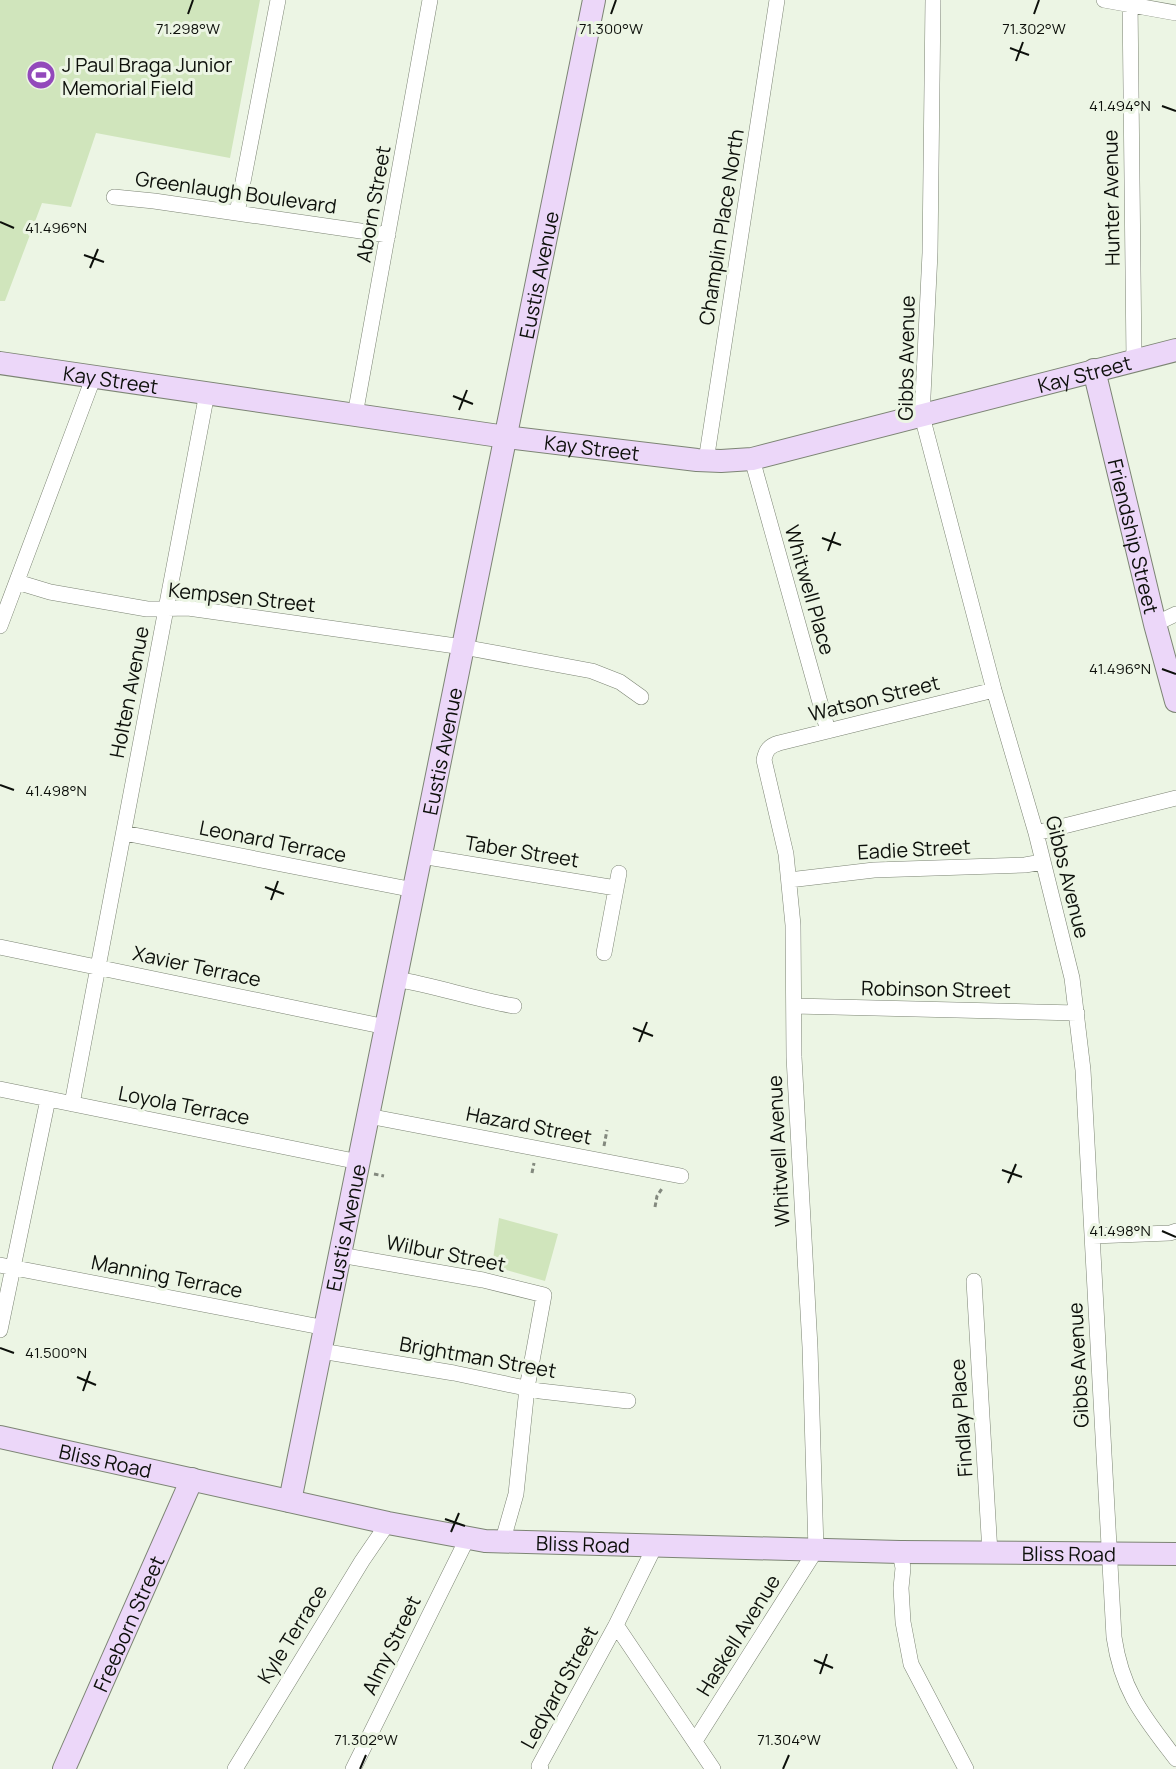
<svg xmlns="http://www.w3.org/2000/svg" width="1176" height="1769" viewBox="0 0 1176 1769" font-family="Manrope,sans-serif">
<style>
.green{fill:#d0e5bc}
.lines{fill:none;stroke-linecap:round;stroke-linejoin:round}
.street-casing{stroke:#7c8474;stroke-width:16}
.secondary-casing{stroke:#7c8474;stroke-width:24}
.path{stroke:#83897e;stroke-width:3;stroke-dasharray:4.5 3;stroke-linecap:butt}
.street{stroke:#fff;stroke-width:15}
.secondary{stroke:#ecd7f9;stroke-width:22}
.ticks{fill:none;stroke:#0d100b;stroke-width:2}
.labels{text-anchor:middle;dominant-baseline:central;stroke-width:6;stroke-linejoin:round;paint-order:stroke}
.poi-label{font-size:20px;fill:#0d100b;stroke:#ecf5e4;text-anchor:start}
.street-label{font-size:20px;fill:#0d100b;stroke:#ecf5e4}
.ticks-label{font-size:15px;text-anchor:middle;fill:#0d100b;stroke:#ecf5e4;stroke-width:6;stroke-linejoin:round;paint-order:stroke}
</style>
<rect width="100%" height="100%" fill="#ecf5e4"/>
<path class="green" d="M 0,0 L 260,0 L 230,158 L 96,133 L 71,207 L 42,203 L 5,301 L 0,301 Z
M 499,1218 L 558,1234 L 545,1281 L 492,1266 Z"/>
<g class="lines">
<g class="street-casing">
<path id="street" d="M 933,0 L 930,253 L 922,416 L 994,690 L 1036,833 L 1072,978 L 1083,1070 L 1114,1637 C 1122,1692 1144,1717 1176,1759
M 1104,0 L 1176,13
M 1130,0 L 1134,360
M 114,197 L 154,201 L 388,235
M 237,213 L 278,0
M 355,415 L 430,0
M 752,459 L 828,731
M 706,461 L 777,0
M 17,582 L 50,592 L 147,609 L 188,608 L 463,647 L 592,671 L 620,682 L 641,697
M 1155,624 L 1176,614
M 0,626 L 94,376
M 124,833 L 414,890
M 1036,833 L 1176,798
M 421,856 L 616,888
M 789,880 L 874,870 L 1025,865 L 1042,862
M 0,947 L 386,1027
M 604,953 L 619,873
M 396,979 C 436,986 474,999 514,1006
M 794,1006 L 1077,1013
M 0,1089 L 359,1162
M 72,1104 L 207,393
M 368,1116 L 681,1176
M 1093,1236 L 1170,1233 L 1176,1231
M 340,1255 L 483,1280 L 544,1295 L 527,1388 L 516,1494 L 502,1543
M 0,1265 L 326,1328
M 974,1281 L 990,1553
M 0,1330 L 48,1099
M 321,1351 L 454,1373 L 540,1391 L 628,1401
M 900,1552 L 903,1568 L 901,1588 L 903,1622 L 911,1664 L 966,1769
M 616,1625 L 713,1769
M 695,1741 L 816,1550 L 810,1347 L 794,1057 L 793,925 L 786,854 L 764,760 C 766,750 769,746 779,743 L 994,690
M 235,1769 L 362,1561 L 388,1523
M 353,1769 L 467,1539
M 541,1769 L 539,1766 L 616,1625 L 655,1546"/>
</g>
<g class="secondary-casing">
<g id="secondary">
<path id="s1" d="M 0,363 L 506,437 L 697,460 L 721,461 L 752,459 L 1176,350"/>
<path id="s2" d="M 1094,370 L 1155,624 L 1176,701"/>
<path id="s3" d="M 0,1437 L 388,1523 L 485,1541 L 900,1552 L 1176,1554"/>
<path id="s4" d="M 290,1501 L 594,0"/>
<path id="s5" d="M 64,1769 L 192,1479"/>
</g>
</g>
<path class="path" d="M 471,1106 L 475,1121
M 604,1146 L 607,1130
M 532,1173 L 534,1163
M 374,1174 L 384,1176
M 655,1207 L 657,1196 L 663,1187"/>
<use href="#street" class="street"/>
<use href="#secondary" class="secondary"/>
</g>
<path class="ticks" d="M 188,14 L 193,0M 611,14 L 616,0M 1034,14 L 1039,0M 1010,48 L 1029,55M 1016,61 L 1023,42M 1162,106 L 1176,111M 0,222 L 14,228M 84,255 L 104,262M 90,268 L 98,249M 453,396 L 473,404M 459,410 L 467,390M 822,538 L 841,545M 828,551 L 835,532M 1162,669 L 1176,674M 0,785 L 14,790M 265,887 L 284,894M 271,900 L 278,881M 633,1028 L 653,1036M 639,1042 L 647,1022M 1002,1170 L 1022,1177M 1008,1183 L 1016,1164M 1162,1231 L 1176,1237M 0,1348 L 14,1353M 77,1377 L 96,1385M 83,1391 L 90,1371M 445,1519 L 465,1526M 451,1532 L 459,1513M 814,1660 L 833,1668M 820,1674 L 827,1654M 360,1769 L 366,1755M 783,1769 L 789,1755"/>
<defs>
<g id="stadium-disc" transform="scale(1.5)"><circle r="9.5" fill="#9349bb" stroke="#ecf5e4"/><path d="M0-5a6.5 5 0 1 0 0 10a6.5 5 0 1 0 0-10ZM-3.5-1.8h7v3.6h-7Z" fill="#fff"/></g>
</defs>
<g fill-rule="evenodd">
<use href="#stadium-disc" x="41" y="75"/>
</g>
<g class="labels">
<g class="poi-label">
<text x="62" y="64">J Paul Braga Junior<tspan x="62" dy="23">Memorial Field</tspan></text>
</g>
<g class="street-label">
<text transform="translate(236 192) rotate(8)">Greenlaugh Boulevard</text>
<text transform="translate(1111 198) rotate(-91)">Hunter Avenue</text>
<text transform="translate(373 204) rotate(-80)">Aborn Street</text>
<text transform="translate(721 227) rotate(-81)">Champlin Place North</text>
<text stroke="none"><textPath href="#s4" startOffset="1251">Eustis Avenue</textPath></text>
<text transform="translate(906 358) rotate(-89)">Gibbs Avenue</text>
<text stroke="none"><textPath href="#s1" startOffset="1102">Kay Street</textPath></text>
<text stroke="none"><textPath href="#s1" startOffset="112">Kay Street</textPath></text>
<text stroke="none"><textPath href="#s1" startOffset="598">Kay Street</textPath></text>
<text stroke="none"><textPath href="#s2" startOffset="171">Friendship Street</textPath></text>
<text transform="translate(810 590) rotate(74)">Whitwell Place</text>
<text transform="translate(242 597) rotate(6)">Kempsen Street</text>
<text transform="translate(129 692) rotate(-79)">Holten Avenue</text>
<text transform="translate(874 698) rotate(-14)">Watson Street</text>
<text stroke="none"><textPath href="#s4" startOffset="765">Eustis Avenue</textPath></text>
<text transform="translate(273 841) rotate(11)">Leonard Terrace</text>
<text transform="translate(914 849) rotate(-3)">Eadie Street</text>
<text transform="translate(522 851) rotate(9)">Taber Street</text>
<text transform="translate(1068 877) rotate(76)">Gibbs Avenue</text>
<text transform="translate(197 966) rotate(12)">Xavier Terrace</text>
<text transform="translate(936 989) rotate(1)">Robinson Street</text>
<text transform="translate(184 1105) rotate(11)">Loyola Terrace</text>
<text transform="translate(529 1125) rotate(11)">Hazard Street</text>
<text transform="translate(778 1151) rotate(-93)">Whitwell Avenue</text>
<text stroke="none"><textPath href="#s4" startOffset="279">Eustis Avenue</textPath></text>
<text transform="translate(446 1253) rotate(11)">Wilbur Street</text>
<text transform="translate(167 1276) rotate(11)">Manning Terrace</text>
<text transform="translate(478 1357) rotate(10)">Brightman Street</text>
<text transform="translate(1078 1365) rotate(-93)">Gibbs Avenue</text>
<text transform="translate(961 1418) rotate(-94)">Findlay Place</text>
<text stroke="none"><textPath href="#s3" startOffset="108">Bliss Road</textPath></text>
<text stroke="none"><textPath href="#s3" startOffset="594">Bliss Road</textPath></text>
<text stroke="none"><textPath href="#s3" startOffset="1080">Bliss Road</textPath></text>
<text stroke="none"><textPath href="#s5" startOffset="159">Freeborn Street</textPath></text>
<text transform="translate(292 1634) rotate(-58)">Kyle Terrace</text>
<text transform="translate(738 1635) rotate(-58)">Haskell Avenue</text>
<text transform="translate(391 1645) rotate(-64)">Almy Street</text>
<text transform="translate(559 1687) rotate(-61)">Ledyard Street</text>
</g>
</g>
<g class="ticks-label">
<text x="188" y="34">71.298°W</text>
<text x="611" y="34">71.300°W</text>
<text x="1034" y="34">71.302°W</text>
<text x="1120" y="111">41.494°N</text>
<text x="56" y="233">41.496°N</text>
<text x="1120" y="674">41.496°N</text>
<text x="56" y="796">41.498°N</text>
<text x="1120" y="1236">41.498°N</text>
<text x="56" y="1358">41.500°N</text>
<text x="366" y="1745">71.302°W</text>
<text x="789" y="1745">71.304°W</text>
</g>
</svg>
